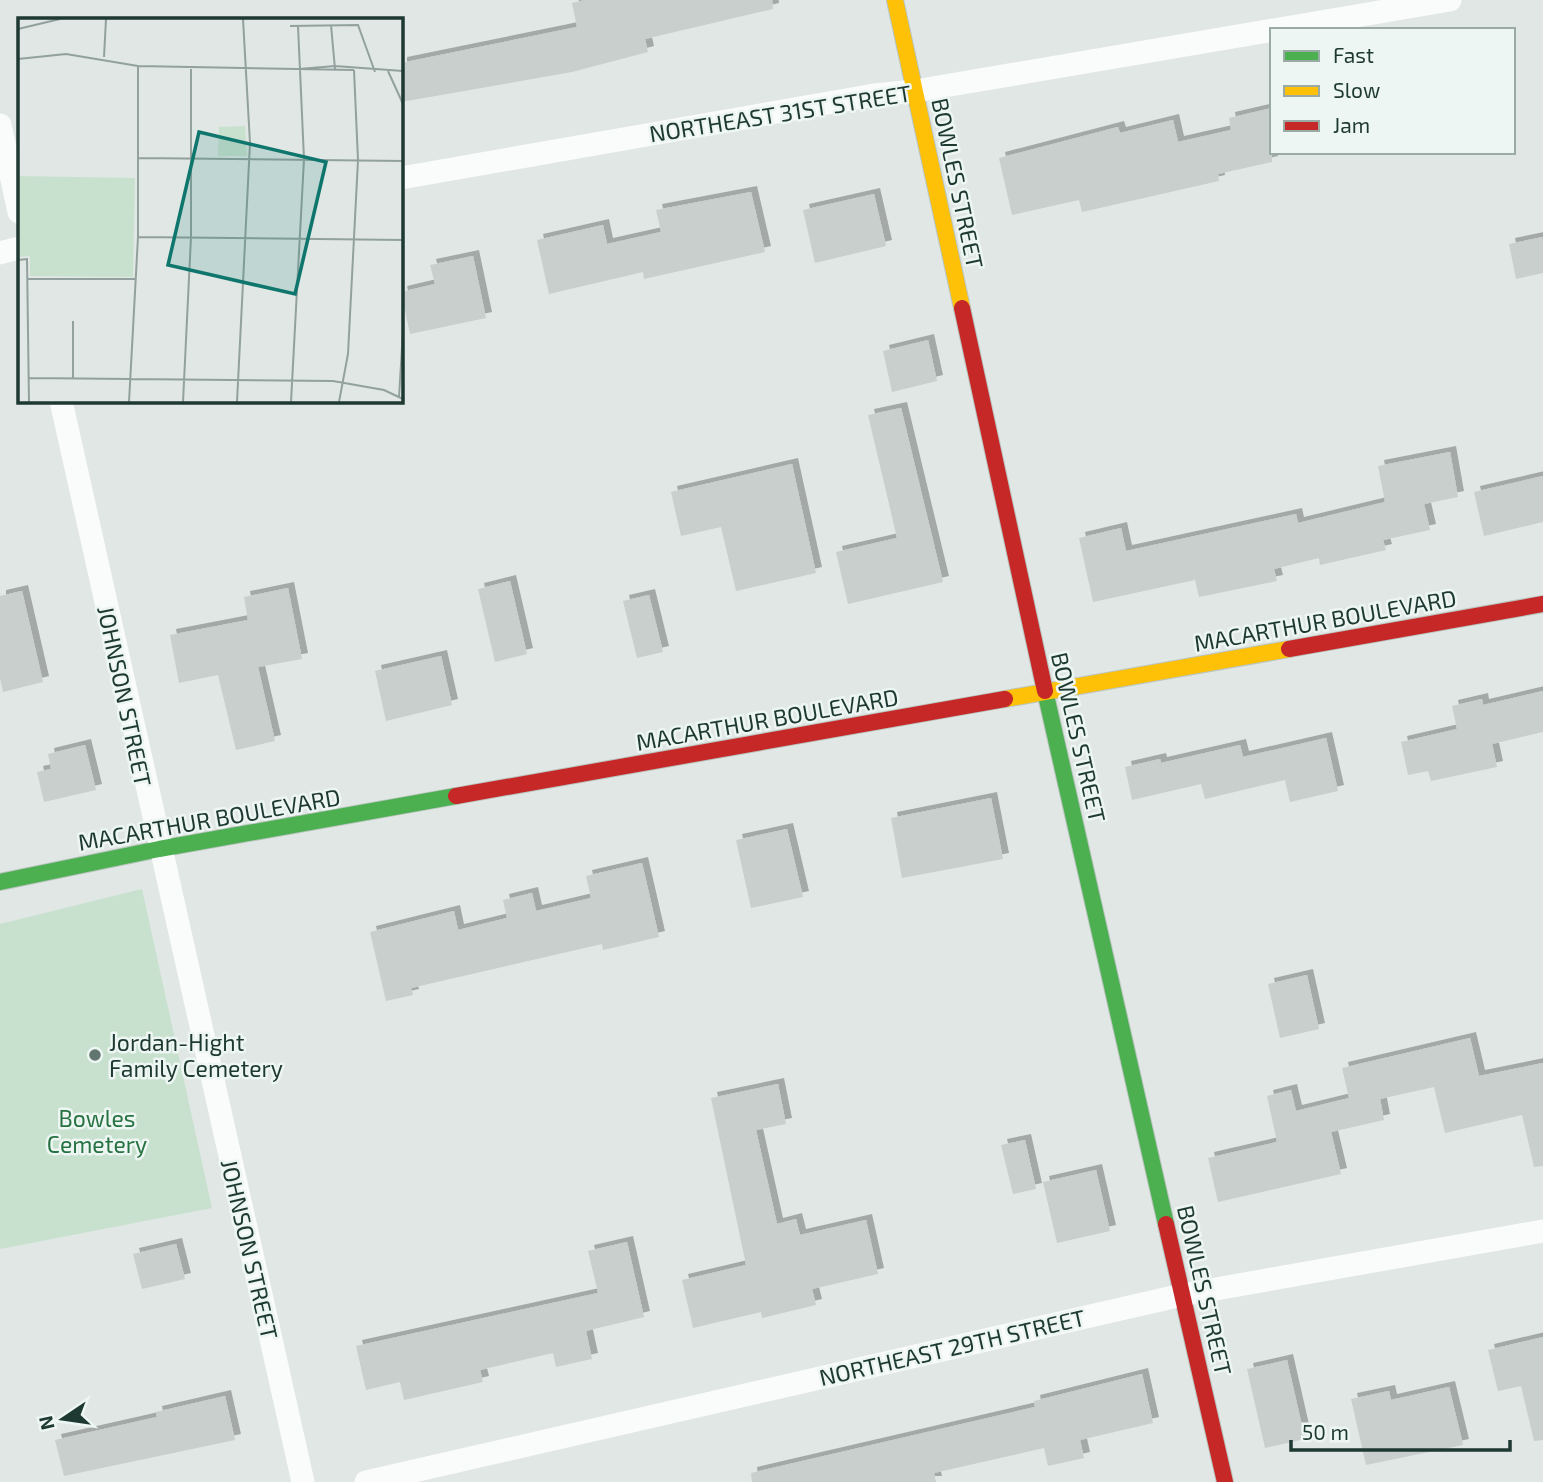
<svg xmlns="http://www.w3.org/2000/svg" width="1543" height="1482" viewBox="0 0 1543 1482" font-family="'Exo 2',sans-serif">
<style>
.green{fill:#c8e1cf}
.building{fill:#c9cfcd;filter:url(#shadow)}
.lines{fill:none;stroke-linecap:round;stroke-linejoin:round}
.fast-casing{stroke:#b9c4bf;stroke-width:18}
.slow-casing{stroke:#b9c4bf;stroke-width:18}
.jam-casing{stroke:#b9c4bf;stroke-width:18}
.street{stroke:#fafbfb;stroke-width:23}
.fast{stroke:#4caf50;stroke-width:16}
.slow{stroke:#ffc107;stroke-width:16}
.jam{stroke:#c62828;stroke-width:16}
.poi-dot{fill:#627670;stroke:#edf6f2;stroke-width:2.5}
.labels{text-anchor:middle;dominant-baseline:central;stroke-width:5;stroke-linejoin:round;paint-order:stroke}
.street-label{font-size:23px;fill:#1e3932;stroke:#edf6f2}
.poi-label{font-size:23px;fill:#1e3932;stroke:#edf6f2;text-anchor:start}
.park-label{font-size:23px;fill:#277242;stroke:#edf6f2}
.inset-road{fill:none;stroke:#92a19d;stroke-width:2}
.view{fill:#0f766e;fill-opacity:0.15;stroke:#0f766e;stroke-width:3.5}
.inset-edge{fill:none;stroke:#1e3932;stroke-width:3.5}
</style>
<defs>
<filter id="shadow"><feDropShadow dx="6" dy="-6" stdDeviation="0" flood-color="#0004"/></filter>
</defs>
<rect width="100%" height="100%" fill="#e0e7e4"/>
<path class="green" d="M 142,889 L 212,1208 L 0,1249 L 0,924 Z"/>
<path class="building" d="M 585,0 L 772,0 L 773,9 L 645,39 L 648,52 L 572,72 L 401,102 L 401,63 L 577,27 L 572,3 Z
M 1272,108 L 1272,162 L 1218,174 L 1219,181 L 1082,212 L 1079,200 L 1012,215 L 999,158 L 1118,127 L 1120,133 L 1173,120 L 1178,142 L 1231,130 L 1229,118 Z
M 751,192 L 765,252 L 644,279 L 643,272 L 549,294 L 537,240 L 603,225 L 607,244 L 661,232 L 656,210 Z
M 874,194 L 886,246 L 815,263 L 803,210 Z
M 1543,237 L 1543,273 L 1516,279 L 1509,244 Z
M 473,256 L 486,318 L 410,334 L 401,292 L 435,284 L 430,265 Z
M 928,340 L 937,381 L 892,392 L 883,351 Z
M 901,408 L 943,582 L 848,604 L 836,552 L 897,538 L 868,415 Z
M 1450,452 L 1458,497 L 1424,504 L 1430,530 L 1383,540 L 1386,550 L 1320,565 L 1319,558 L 1274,569 L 1277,581 L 1199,597 L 1195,580 L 1093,602 L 1079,538 L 1121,528 L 1126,551 L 1296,514 L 1298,523 L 1385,502 L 1378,466 Z
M 792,464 L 816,573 L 736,591 L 721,527 L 681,536 L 671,492 Z
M 1543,476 L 1543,522 L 1484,536 L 1474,492 Z
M 510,581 L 527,654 L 495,662 L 478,589 Z
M 288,588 L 302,659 L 258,667 L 275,741 L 236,750 L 218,675 L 179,683 L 170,635 L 248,620 L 244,597 Z
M 22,591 L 43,682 L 3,692 L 0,678 L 0,596 Z
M 649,595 L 663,652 L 637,658 L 623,601 Z
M 441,656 L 452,705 L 386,721 L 375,671 Z
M 1543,691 L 1543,732 L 1492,744 L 1497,767 L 1431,781 L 1428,771 L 1408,775 L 1401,742 L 1457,729 L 1452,706 L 1482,699 L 1483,705 Z
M 1326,738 L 1338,791 L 1290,802 L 1285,780 L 1205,799 L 1201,784 L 1132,800 L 1125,767 L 1160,759 L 1161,763 L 1240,745 L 1243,757 Z
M 85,745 L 96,790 L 44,802 L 37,772 L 51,769 L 48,754 Z
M 991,798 L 1003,859 L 902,878 L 891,818 Z
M 787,829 L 803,897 L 751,908 L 736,840 Z
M 642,863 L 659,937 L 603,950 L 602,944 L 411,988 L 413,995 L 386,1001 L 370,932 L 454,911 L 458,930 L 507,918 L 503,900 L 532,893 L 536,911 L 591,898 L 586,876 Z
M 1307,975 L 1319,1029 L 1280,1038 L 1268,984 Z
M 1470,1038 L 1479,1076 L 1543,1063 L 1543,1166 L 1534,1167 L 1522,1115 L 1445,1133 L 1434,1087 L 1380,1099 L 1384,1120 L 1331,1132 L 1341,1174 L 1218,1202 L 1208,1158 L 1277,1142 L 1267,1096 L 1291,1090 L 1296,1111 L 1349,1098 L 1342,1068 Z
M 778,1084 L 786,1124 L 756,1130 L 777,1224 L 796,1219 L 800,1235 L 866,1220 L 878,1274 L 812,1289 L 816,1305 L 762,1318 L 761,1312 L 693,1328 L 682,1280 L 746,1265 L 711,1098 Z
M 1025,1140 L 1036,1189 L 1013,1194 L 1001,1145 Z
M 1096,1170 L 1110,1231 L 1057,1243 L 1043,1182 Z
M 627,1242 L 644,1317 L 586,1331 L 592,1359 L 556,1367 L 553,1353 L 480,1370 L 483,1382 L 404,1400 L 400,1382 L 366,1390 L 356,1346 L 598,1293 L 588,1251 Z
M 176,1244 L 185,1279 L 142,1289 L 133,1254 Z
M 1543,1337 L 1543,1440 L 1534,1441 L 1521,1386 L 1498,1391 L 1488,1350 Z
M 1287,1360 L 1305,1439 L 1265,1448 L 1247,1369 Z
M 1142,1374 L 1153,1423 L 1080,1440 L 1084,1458 L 1048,1466 L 1044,1448 L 934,1473 L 936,1482 L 752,1482 L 751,1473 L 1035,1407 L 1034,1401 Z
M 1449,1387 L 1463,1445 L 1366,1465 L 1351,1399 L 1389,1391 L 1391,1400 Z
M 225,1396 L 235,1440 L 64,1476 L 55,1440 L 157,1417 L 156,1412 Z"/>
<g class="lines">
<g class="fast-casing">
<path id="fast" d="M 1045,691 L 1166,1224
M 0,882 L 159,849 L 456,796"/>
</g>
<g class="slow-casing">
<path id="slow" d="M 895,0 L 962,308
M 1005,699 L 1289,649"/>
</g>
<g class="jam-casing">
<path id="jam" d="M 962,308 L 1045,691
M 1289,649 L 1543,604
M 456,796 L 1005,699
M 1166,1224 L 1225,1482"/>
</g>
<path class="street" d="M 0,125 L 19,212
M 401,178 L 874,95 L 915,91 L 1450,0
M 0,253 L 19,248
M 61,401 L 303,1482
M 366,1482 L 1182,1295 L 1543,1231"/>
<use href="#fast" class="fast"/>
<use href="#slow" class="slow"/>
<use href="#jam" class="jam"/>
</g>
<circle class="poi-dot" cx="95" cy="1055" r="7"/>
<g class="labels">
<g class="street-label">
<text transform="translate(780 113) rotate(-9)">NORTHEAST 31ST STREET</text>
<text transform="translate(958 183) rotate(78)">BOWLES STREET</text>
<text transform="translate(1325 620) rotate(-10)">MACARTHUR BOULEVARD</text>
<text transform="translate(125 696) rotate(78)">JOHNSON STREET</text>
<text transform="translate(767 719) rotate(-10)">MACARTHUR BOULEVARD</text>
<text transform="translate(1079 737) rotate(77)">BOWLES STREET</text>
<text transform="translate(209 819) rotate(-10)">MACARTHUR BOULEVARD</text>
<text transform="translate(250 1249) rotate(77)">JOHNSON STREET</text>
<text transform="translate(1205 1290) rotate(77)">BOWLES STREET</text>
<text transform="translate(952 1347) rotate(-13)">NORTHEAST 29TH STREET</text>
</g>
<g class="poi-label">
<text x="109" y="1042">Jordan-Hight<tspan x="109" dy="26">Family Cemetery</tspan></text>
</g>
<g class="park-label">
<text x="97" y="1118">Bowles<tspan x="97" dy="26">Cemetery</tspan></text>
</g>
</g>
<g transform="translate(18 18)">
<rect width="385" height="385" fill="#e0e7e4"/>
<path d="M 227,108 L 229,138 L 200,138 L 201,109 ZM 0,158 L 117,160 L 115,259 L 12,258 L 12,238 L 0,239 Z" fill="#c8e1cf"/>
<path class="inset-road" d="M 313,7 L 317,51M 272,8 L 340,7 L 357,54M 0,11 L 42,1M 86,39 L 88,1M 0,41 L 48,36 L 120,48 L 336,52M 281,51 L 317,48 L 385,53M 370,53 L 385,86M 120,140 L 385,143M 120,219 L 385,222M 0,242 L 9,241 L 11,384M 10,261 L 118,261M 11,360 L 315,363 L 366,372 L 385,381M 55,360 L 55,303M 381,379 L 385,313M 111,384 L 120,219 L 120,48M 165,384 L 173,219 L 173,51M 219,384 L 232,125 L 225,1M 273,384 L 286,141 L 280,8M 321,384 L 330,336 L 340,142 L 336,52"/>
<path class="view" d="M 181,114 L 308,144 L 277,276 L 150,247 Z"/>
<rect width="385" height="385" class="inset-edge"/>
</g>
<rect x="1270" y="28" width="245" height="126" fill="#edf6f2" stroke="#9aaaa5" stroke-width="2"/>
<rect x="1284" y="51" width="35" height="10" fill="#4caf50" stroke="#9aaaa5" stroke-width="2"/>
<text x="1333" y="63" font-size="21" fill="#1e3932">Fast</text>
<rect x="1284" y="86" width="35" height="10" fill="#ffc107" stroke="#9aaaa5" stroke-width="2"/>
<text x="1333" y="98" font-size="21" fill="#1e3932">Slow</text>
<rect x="1284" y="121" width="35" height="10" fill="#c62828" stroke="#9aaaa5" stroke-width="2"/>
<text x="1333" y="133" font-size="21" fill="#1e3932">Jam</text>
<g transform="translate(63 1419) rotate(257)" stroke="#edf6f2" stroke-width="5" paint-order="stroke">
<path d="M0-5L12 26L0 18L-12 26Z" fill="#1e3932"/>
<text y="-10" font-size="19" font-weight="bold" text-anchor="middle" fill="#1e3932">N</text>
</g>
<path d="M1291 1440v10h219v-10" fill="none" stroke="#1e3932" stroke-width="3.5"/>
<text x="1302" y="1440" font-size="21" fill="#1e3932" stroke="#edf6f2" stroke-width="5" paint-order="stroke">50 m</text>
</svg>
